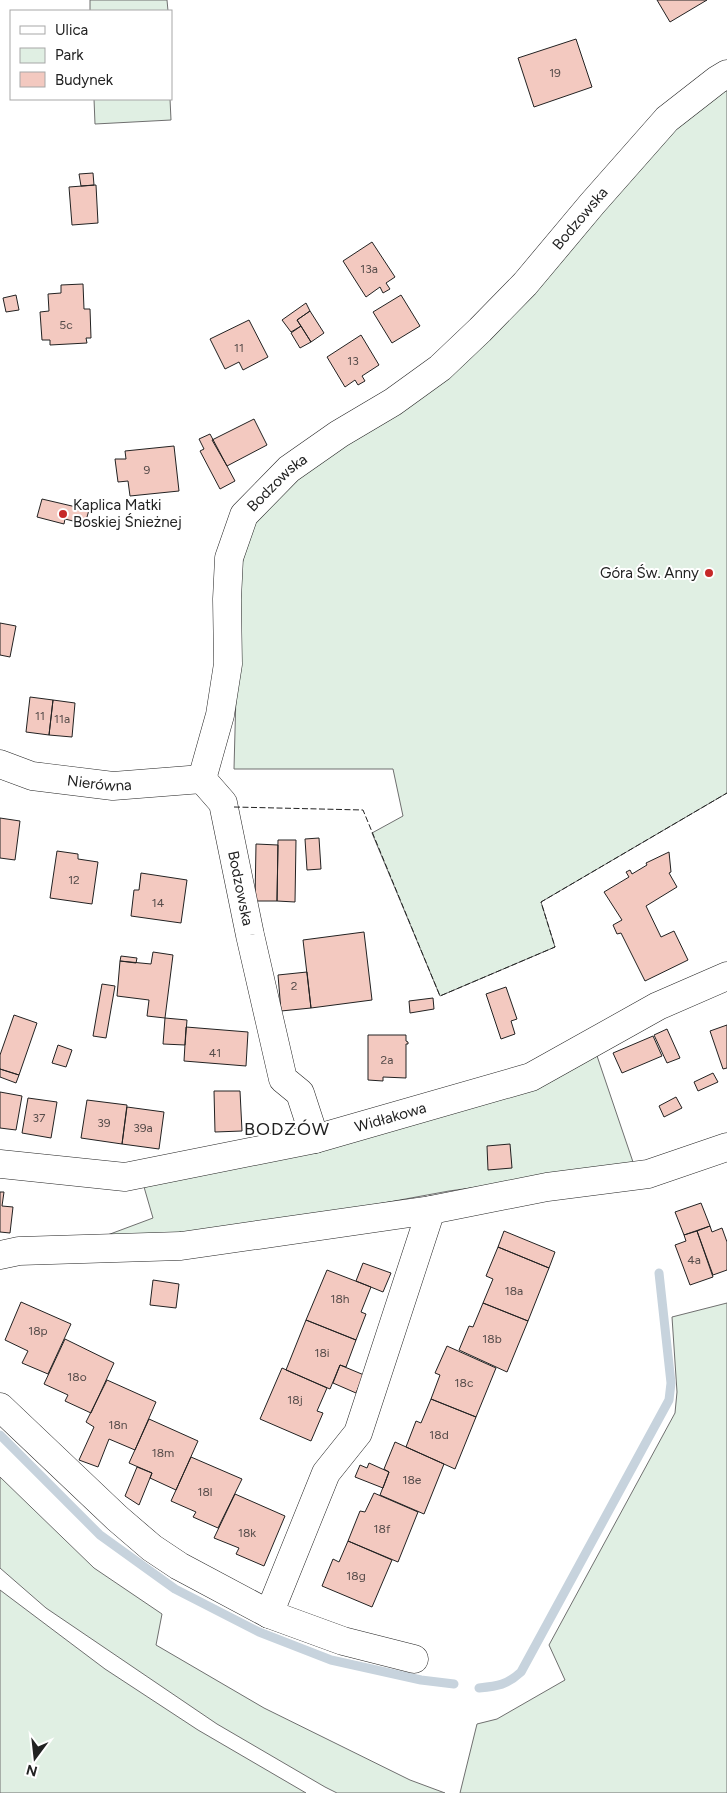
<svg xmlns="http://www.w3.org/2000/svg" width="727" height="1793" viewBox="0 0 727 1793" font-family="Figtree,sans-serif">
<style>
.green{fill:#e0efe3;stroke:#6f6f6f}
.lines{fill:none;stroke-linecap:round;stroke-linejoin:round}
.stream{stroke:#c7d3dd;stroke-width:9}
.building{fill:#f3c9c0;stroke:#222}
.minor-casing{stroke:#222;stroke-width:29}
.minor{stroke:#fff;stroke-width:28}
.fence{stroke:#222;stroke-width:1;stroke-dasharray:6 2.5;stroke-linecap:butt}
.poi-dot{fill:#c62828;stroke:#fff;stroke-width:2}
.labels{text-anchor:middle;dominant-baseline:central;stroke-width:4;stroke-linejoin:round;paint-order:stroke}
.number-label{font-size:12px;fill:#564c4a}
.street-label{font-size:15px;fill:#222;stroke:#fff}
.poi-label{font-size:15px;fill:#222;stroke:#fff;text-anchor:start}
.quarter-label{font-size:18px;letter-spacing:1px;fill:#222;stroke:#fff}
</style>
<rect width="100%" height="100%" fill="#fff"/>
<path class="green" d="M 90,0 L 167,0 L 168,11 L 90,11 Z
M 727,87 L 727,793 L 541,902 L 555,947 L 440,996 L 372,833 L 403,816 L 393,769 L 234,769 L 239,581 L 248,533 L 265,504 L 304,471 L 431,384 L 671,127 Z
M 94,99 L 170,99 L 171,120 L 95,124 Z
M 595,1050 L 634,1165 L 449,1191 L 176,1241 L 86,1243 L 153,1218 L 144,1187 L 318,1149 Z
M 727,1303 L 727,1793 L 460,1793 L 477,1724 L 497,1719 L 565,1680 L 549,1645 L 675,1413 L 677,1392 L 672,1317 Z
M 0,1477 L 94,1568 L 162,1614 L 156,1645 L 264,1708 L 410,1780 L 445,1793 L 337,1793 L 325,1787 L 217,1724 L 46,1608 L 0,1568 Z
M 0,1590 L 105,1669 L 198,1730 L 306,1793 L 0,1793 Z"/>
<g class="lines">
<path class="stream" d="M 0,1435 L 100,1535 L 175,1589 L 259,1632 L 331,1660 L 421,1680 L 454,1684
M 479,1688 C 498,1686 507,1685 521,1672 L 669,1400 L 671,1383 L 659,1273"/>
</g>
<path class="building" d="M 657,0 L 707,0 L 670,22 Z
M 576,39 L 592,87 L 534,107 L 518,58 Z
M 93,173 L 94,185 L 81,186 L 79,174 Z
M 96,185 L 98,223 L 72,225 L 69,187 Z
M 372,242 L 395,277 L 386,283 L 390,289 L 383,293 L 380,287 L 366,297 L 343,261 Z
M 83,284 L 84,309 L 90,309 L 91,338 L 86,338 L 87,343 L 50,345 L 50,340 L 42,340 L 40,312 L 49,311 L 48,294 L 61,293 L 61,285 Z
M 16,295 L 19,310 L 6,312 L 3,298 Z
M 401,295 L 420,326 L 392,343 L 373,312 Z
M 306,303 L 310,311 L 297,320 L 301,326 L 291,332 L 282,320 Z
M 310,311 L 324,333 L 311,342 L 297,320 Z
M 249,320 L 268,357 L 243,370 L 239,362 L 225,369 L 210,339 Z
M 301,326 L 311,342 L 300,348 L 291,333 Z
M 361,335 L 379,365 L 362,376 L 365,381 L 358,385 L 355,380 L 345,387 L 327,357 Z
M 254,419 L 267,445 L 227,466 L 212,440 Z
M 210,434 L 235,481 L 220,489 L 200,451 L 204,449 L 199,439 Z
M 174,446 L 179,491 L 130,496 L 128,481 L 118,482 L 115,459 L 126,459 L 125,451 Z
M 42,499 L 89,510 L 85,524 L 65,519 L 64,524 L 37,517 Z
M 0,623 L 16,626 L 10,657 L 0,655 Z
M 30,697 L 53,700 L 49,735 L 26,732 Z
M 53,700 L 75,703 L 72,737 L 49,735 Z
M 0,818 L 20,821 L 15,860 L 0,858 Z
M 319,838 L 321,869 L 307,870 L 305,839 Z
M 278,840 L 296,840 L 295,902 L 277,901 Z
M 256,844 L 278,845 L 277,901 L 255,901 Z
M 57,851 L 78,854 L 78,859 L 98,862 L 92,904 L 50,898 Z
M 669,852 L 671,872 L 669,873 L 677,887 L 646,906 L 661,937 L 674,931 L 688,960 L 645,981 L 621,933 L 617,934 L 613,925 L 622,920 L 604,892 L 629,877 L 626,872 L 630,870 L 632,874 L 647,865 L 646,863 Z
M 141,873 L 187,880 L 181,923 L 131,916 L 134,890 L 139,890 Z
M 364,932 L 372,1000 L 311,1008 L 303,940 Z
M 153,952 L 173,955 L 165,1018 L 147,1016 L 149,1000 L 117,996 L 120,961 L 151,964 Z
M 121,956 L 137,958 L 136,963 L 120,961 Z
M 307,972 L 311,1008 L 281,1011 L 278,975 Z
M 102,984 L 115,986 L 106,1038 L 93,1036 Z
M 506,987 L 517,1019 L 511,1021 L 515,1034 L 501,1039 L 486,994 Z
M 433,998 L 434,1009 L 410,1013 L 409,1001 Z
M 14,1015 L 37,1023 L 19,1075 L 0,1069 L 0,1055 Z
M 165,1018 L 187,1020 L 185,1045 L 163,1044 Z
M 727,1025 L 727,1068 L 723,1069 L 710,1031 Z
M 186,1027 L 248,1032 L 246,1066 L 184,1061 Z
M 667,1029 L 680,1058 L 667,1063 L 654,1035 Z
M 368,1035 L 406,1035 L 406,1041 L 408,1042 L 408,1044 L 406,1044 L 406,1078 L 383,1077 L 383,1081 L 368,1080 Z
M 653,1036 L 662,1056 L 622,1073 L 613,1053 Z
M 58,1045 L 72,1050 L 66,1067 L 52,1063 Z
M 0,1069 L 19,1075 L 16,1083 L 0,1077 Z
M 713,1073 L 718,1082 L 698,1091 L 694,1082 Z
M 214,1091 L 240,1091 L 242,1131 L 215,1132 Z
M 0,1092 L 22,1096 L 16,1130 L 0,1128 Z
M 676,1097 L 682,1108 L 664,1117 L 659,1106 Z
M 28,1098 L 57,1102 L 51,1138 L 22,1133 Z
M 87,1100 L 127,1105 L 122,1144 L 81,1138 Z
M 127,1107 L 164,1112 L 159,1149 L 122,1144 Z
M 510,1144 L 512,1168 L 488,1170 L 487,1146 Z
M 0,1192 L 4,1192 L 2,1206 L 13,1207 L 10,1233 L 0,1232 Z
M 701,1203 L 710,1226 L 684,1235 L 675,1212 Z
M 710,1226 L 712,1232 L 722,1228 L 727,1242 L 727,1270 L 713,1275 L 697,1231 Z
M 504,1231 L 555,1252 L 549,1268 L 498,1247 Z
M 697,1231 L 713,1277 L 690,1285 L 675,1245 L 686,1241 L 684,1235 Z
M 498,1247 L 549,1268 L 528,1321 L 483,1303 L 493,1279 L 486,1276 Z
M 363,1263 L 391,1273 L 383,1292 L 356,1281 Z
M 327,1270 L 371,1287 L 361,1312 L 366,1314 L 356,1340 L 306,1320 Z
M 153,1280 L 179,1284 L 176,1308 L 150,1305 Z
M 21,1302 L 71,1324 L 48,1374 L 22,1363 L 28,1351 L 5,1340 Z
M 483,1303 L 528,1321 L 507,1372 L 459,1350 L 469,1326 L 473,1327 Z
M 306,1320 L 356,1340 L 346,1367 L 340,1365 L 330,1389 L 286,1370 Z
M 65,1339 L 114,1363 L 91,1413 L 65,1401 L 68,1395 L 44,1384 Z
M 447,1346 L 496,1368 L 476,1417 L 431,1399 L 440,1375 L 435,1373 Z
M 340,1365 L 364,1375 L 356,1393 L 333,1383 Z
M 282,1368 L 327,1388 L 317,1411 L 323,1413 L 311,1441 L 260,1419 Z
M 107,1380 L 156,1402 L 135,1450 L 109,1439 L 98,1467 L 79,1460 L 94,1427 L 86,1422 Z
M 431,1399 L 476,1417 L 455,1469 L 406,1447 L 416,1421 L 421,1423 Z
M 149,1419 L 198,1441 L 176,1490 L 150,1478 L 152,1473 L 129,1463 Z
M 395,1442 L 444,1464 L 424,1514 L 380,1495 L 389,1472 L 384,1469 Z
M 191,1457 L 242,1479 L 218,1528 L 193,1517 L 196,1512 L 171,1501 Z
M 369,1463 L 389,1472 L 383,1488 L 355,1477 L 360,1465 L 367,1468 Z
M 137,1467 L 152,1473 L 139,1505 L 125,1496 Z
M 374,1493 L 418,1512 L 398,1562 L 348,1541 L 360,1511 L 365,1512 Z
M 235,1494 L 285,1516 L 264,1566 L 236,1554 L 239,1548 L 214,1538 Z
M 348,1541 L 392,1560 L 372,1607 L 322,1586 L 333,1559 L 339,1562 Z"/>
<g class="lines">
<g class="minor-casing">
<g id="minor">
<path id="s1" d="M 0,764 L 32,776 L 113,786 L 202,779"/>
<path id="s2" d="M 202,779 L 220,715 L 228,664 L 227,599 L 229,558 L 244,515 L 289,469 L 339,434 L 393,402 L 440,368 L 480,330 L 525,284 L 592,204 L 667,119 L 717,80 L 727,74"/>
<path id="s3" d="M 202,779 L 223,803 L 250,935 L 283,1079 L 300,1093 L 315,1139"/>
<path id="s4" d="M 0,1164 L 125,1177 L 315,1139 L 531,1077 L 658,1006 L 727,976"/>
<path d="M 0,1255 L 19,1251 L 181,1246 L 431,1210 L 547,1187 L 648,1174 L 727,1147"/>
<path d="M 0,1407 L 117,1518 L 152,1548 L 179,1566 L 269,1614 L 343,1641 L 414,1659"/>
<path d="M 269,1614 L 326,1473 L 358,1433 L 431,1210"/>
</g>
</g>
<use href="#minor" class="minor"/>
<path class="fence" d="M 234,807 L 363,810 L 440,996 L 555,947 L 541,902 L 727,793"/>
</g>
<g class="poi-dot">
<circle cx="63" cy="514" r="5"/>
<circle cx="709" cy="573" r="5"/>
</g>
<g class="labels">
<g class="number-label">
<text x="555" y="73">19</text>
<text x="369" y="269">13a</text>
<text x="66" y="325">5c</text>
<text x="239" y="348">11</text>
<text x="353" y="361">13</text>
<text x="147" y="470">9</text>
<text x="40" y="716">11</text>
<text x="62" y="719">11a</text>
<text x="74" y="880">12</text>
<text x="158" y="903">14</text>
<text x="294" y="986">2</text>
<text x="215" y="1053">41</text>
<text x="387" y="1060">2a</text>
<text x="39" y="1118">37</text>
<text x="104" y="1123">39</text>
<text x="143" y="1128">39a</text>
<text x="694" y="1260">4a</text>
<text x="514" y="1291">18a</text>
<text x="340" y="1299">18h</text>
<text x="38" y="1331">18p</text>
<text x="492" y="1339">18b</text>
<text x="322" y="1353">18i</text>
<text x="77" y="1377">18o</text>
<text x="464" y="1383">18c</text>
<text x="295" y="1400">18j</text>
<text x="118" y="1425">18n</text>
<text x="439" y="1435">18d</text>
<text x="163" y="1453">18m</text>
<text x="412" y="1480">18e</text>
<text x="205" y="1492">18l</text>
<text x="382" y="1529">18f</text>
<text x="247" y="1533">18k</text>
<text x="356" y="1576">18g</text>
</g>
<g class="street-label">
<text stroke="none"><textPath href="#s2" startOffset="721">Bodzowska</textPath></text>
<text stroke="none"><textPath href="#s2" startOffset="316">Bodzowska</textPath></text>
<text stroke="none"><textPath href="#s1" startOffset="102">Nierówna</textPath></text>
<text stroke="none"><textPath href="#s3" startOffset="119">Bodzowska</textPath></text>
<text stroke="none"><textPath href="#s4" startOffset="398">Widłakowa</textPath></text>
</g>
<g class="poi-label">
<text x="73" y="505">Kaplica Matki<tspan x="73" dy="17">Boskiej Śnieżnej</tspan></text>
<text x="699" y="573" text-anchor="end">Góra Św. Anny</text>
</g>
<g class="quarter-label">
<text x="287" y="1129">BODZÓW</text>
</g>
</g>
<rect x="10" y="10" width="162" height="90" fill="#ffffff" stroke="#a7a7a7"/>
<rect x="20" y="26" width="25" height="8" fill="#ffffff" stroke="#a7a7a7"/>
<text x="55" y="35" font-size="15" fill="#222222">Ulica</text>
<rect x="20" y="48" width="25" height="15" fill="#e0efe3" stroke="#a7a7a7"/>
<text x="55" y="60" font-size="15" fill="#222222">Park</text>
<rect x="20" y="72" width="25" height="15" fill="#f3c9c0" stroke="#a7a7a7"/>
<text x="55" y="85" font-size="15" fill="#222222">Budynek</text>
<g transform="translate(35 1758) rotate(195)" stroke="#ffffff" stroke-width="4" paint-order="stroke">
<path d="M0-4L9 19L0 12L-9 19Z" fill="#222222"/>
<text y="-8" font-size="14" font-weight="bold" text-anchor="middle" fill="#222222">N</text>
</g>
</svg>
